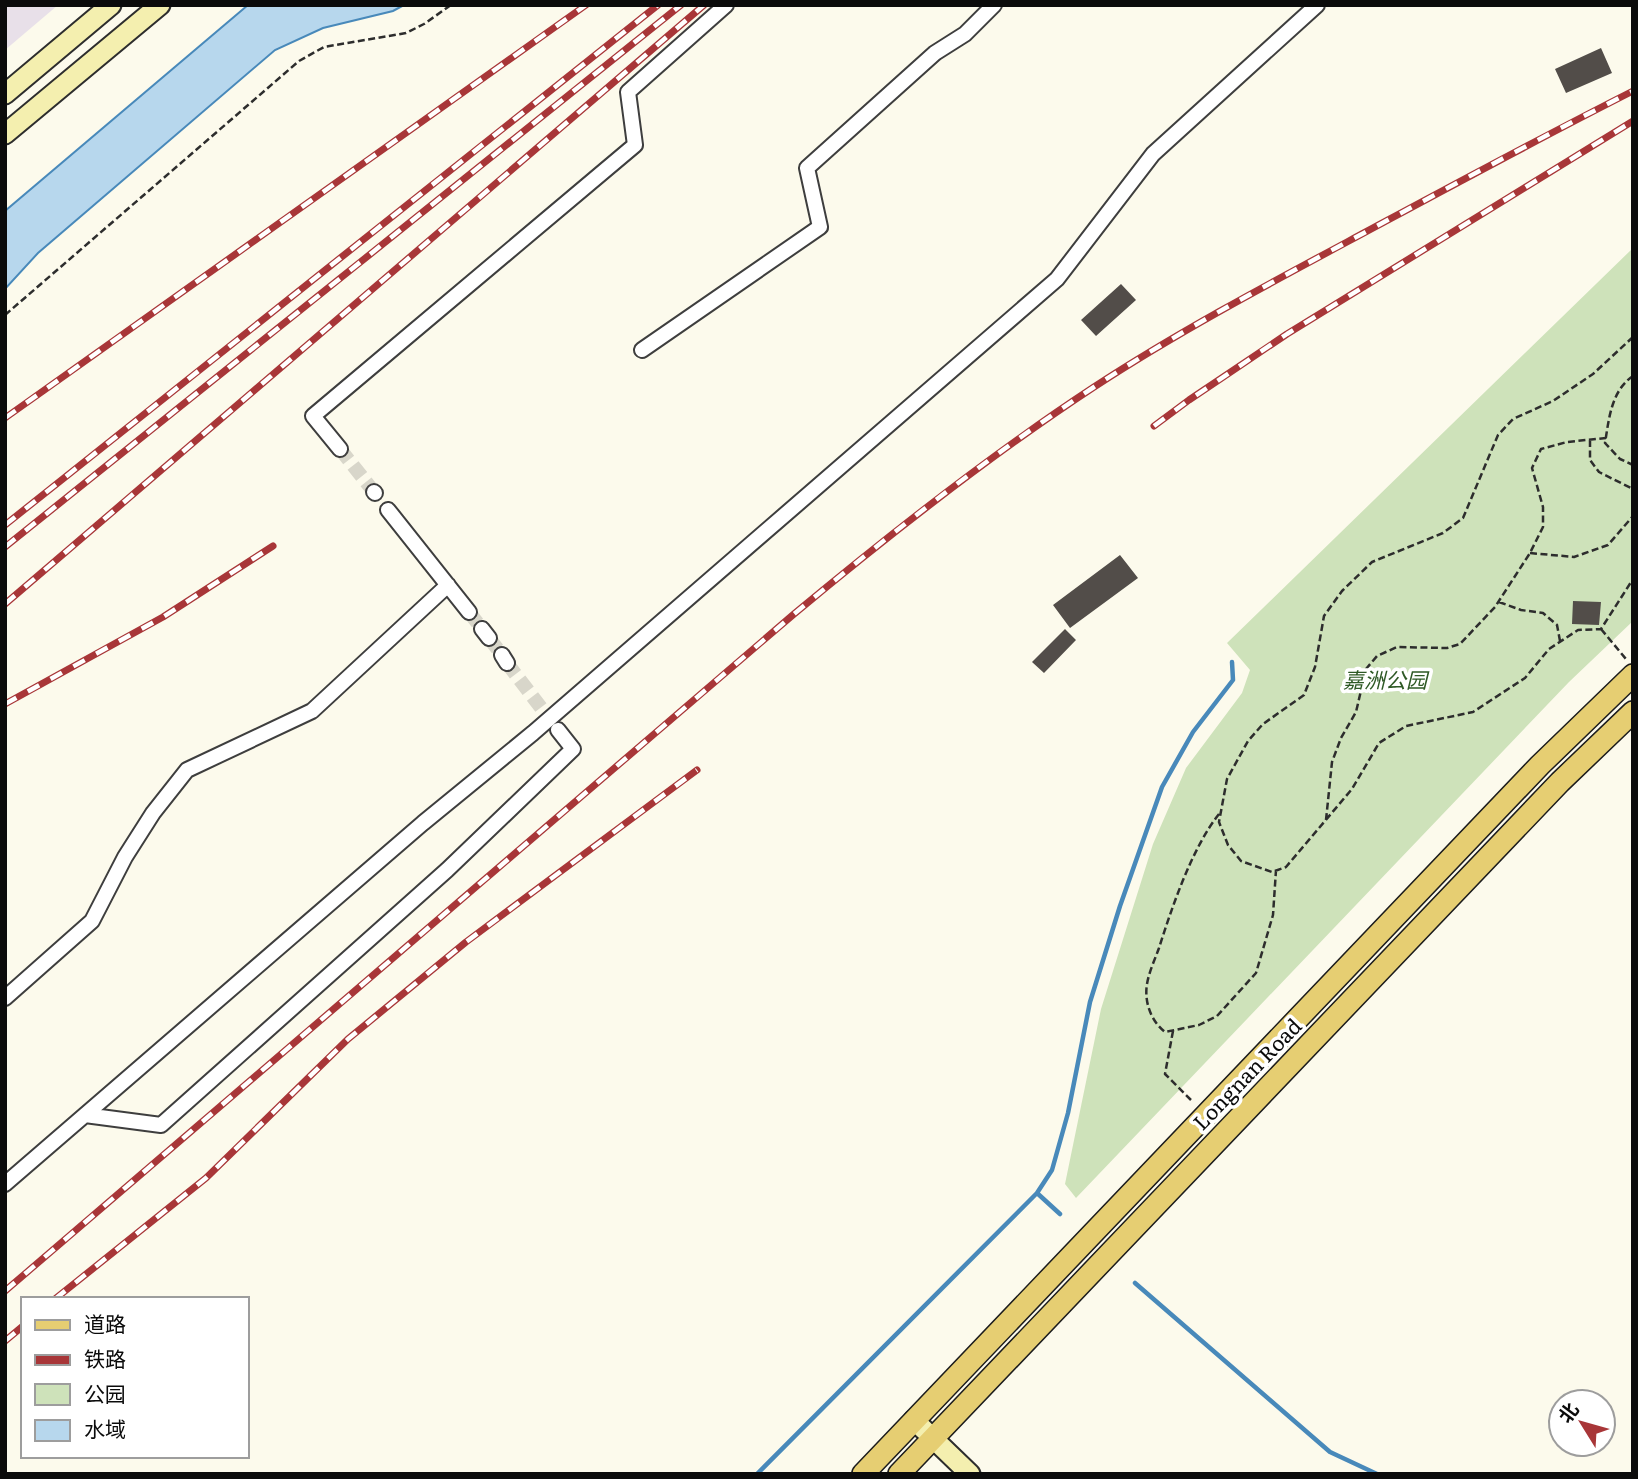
<svg xmlns="http://www.w3.org/2000/svg" width="1638" height="1479" viewBox="0 0 1638 1479" font-family="Literata,'Noto Sans SC',serif">
<style>
.industrial{fill:#e8e0e9}
.green{fill:#cee2ba}
.water{fill:#b7d7ed;stroke:#4889ba;stroke-width:2}
.lines{fill:none;stroke-linecap:round;stroke-linejoin:round}
.stream{stroke:#4889ba;stroke-width:4.5}
.building{fill:#524d49}
.street-tunnel{stroke:#d8d6ca;stroke-width:14;stroke-dasharray:14 7;stroke-linecap:butt}
.street-casing{stroke:#3e3e3e;stroke-width:18}
.secondary-casing{stroke:#2d2d2d;stroke-width:23}
.primary-casing{stroke:#1c1c1c;stroke-width:24}
.path{stroke:#2d2d2d;stroke-width:2.5;stroke-dasharray:7 3.5;stroke-linecap:butt}
.street{stroke:#fff;stroke-width:14}
.secondary{stroke:#f4efaf;stroke-width:19}
.primary{stroke:#e6ce72;stroke-width:21}
.rail-casing{stroke:#a83638;stroke-width:7}
.rail{stroke:#fff;stroke-width:4.5;stroke-dasharray:13;stroke-linecap:butt}
.labels{text-anchor:middle;dominant-baseline:central;stroke-width:7;stroke-linejoin:round;paint-order:stroke}
.park-label{font-size:21px;font-style:italic;fill:#2e5925;stroke:#fff}
.street-label{font-size:21px;fill:#0b0b0b;stroke:#fff}
</style>
<rect width="100%" height="100%" fill="#fcfaec"/>
<path class="industrial" d="M 5,5 L 58,5 L 5,50 Z"/>
<path class="green" d="M 1633,248 L 1633,621 L 1569,682 L 1076,1198 L 1065,1184 L 1101,1009 L 1153,844 L 1186,768 L 1242,693 L 1250,670 L 1227,643 Z"/>
<path class="water" d="M 248,5 L 404,5 L 393,11 L 323,28 L 275,50 L 38,253 L 5,289 L 5,211 Z"/>
<g class="lines">
<path class="stream" d="M 1037,1193 L 1052,1170 L 1068,1113 L 1090,1002 L 1120,906 L 1162,787 L 1193,732 L 1233,680 L 1232,662
M 1135,1283 L 1330,1452 L 1377,1474
M 757,1474 L 1037,1193 L 1060,1214"/>
</g>
<path class="building" d="M 1601,48 L 1612,73 L 1566,93 L 1555,69 Z
M 1121,284 L 1136,300 L 1096,336 L 1081,320 Z
M 1120,555 L 1138,578 L 1070,628 L 1053,605 Z
M 1573,601 L 1601,602 L 1599,625 L 1572,624 Z
M 1065,629 L 1076,640 L 1044,673 L 1032,662 Z"/>
<g class="lines">
<path class="street-tunnel" d="M 340,449 L 374,492
M 469,612 L 482,629
M 489,638 L 502,655
M 507,663 L 558,730"/>
<g class="street-casing">
<path id="street" d="M 642,350 L 820,227 L 807,168 L 935,53 L 965,34 L 994,5
M 340,449 L 313,416 L 635,145 L 628,92 L 726,5
M 374,492 L 375,493
M 388,510 L 469,612
M 482,629 L 489,638
M 502,655 L 507,663
M 5,998 L 92,921 L 125,857 L 153,813 L 187,770 L 312,711 L 448,585
M 85,1115 L 161,1125 L 447,870 L 573,749 L 558,730
M 5,1184 L 423,823 L 533,733 L 1057,279 L 1153,154 L 1317,5"/>
</g>
<g class="secondary-casing">
<path id="secondary" d="M 5,94 L 111,5
M 5,134 L 160,5
M 914,1420 L 970,1474"/>
</g>
<g class="primary-casing">
<path id="primary" d="M 863,1474 L 1540,765 L 1633,675
M 899,1474 L 1560,782 L 1633,712"/>
</g>
<path class="path" d="M 5,315 L 299,61 L 324,47 L 406,33 L 424,24 L 451,5
M 1633,337 L 1593,374 L 1553,401 L 1513,419 L 1498,435 L 1463,518 L 1443,533 L 1372,562 L 1342,591 L 1324,616 L 1315,667 L 1304,695 L 1263,724 L 1248,741 L 1227,779 L 1219,822 L 1228,845 L 1241,861 L 1272,872 L 1286,867 L 1352,789 L 1379,743 L 1406,726 L 1473,712 L 1525,678 L 1549,649 L 1578,630 L 1601,629 L 1633,579
M 1633,376 C 1611,391 1609,419 1605,443 L 1620,459 L 1633,465
M 1590,440 L 1590,460 L 1599,472 L 1633,489
M 1530,553 L 1574,557 L 1608,545 L 1633,516
M 1499,602 L 1521,610 L 1543,613 L 1557,625 L 1560,641
M 1601,629 L 1626,659
M 1219,814 C 1192,848 1172,907 1159,948 C 1155,959 1149,972 1147,984 C 1144,1002 1151,1021 1165,1032 L 1199,1025 L 1217,1016 L 1256,973 L 1273,915 L 1276,870
M 1326,820 L 1332,762 L 1341,738 L 1356,712 L 1366,669 L 1377,656 L 1397,647 L 1447,648 L 1460,644 L 1495,607 L 1530,553 L 1543,527 L 1543,507 L 1532,468 L 1541,449 L 1567,442 L 1606,438
M 1173,1031 L 1165,1074 L 1193,1102"/>
<use href="#street" class="street"/>
<use href="#secondary" class="secondary"/>
<use href="#primary" class="primary"/>
<g class="rail-casing">
<path id="rail" d="M 5,418 L 586,5
M 1154,426 L 1189,400 L 1287,334 L 1633,121
M 5,525 L 658,5
M 5,547 L 681,5
M 5,604 L 704,5
M 5,704 L 163,617 L 273,546
M 5,1291 L 794,614 C 890,534 989,456 1094,387 C 1175,334 1261,288 1347,242 C 1442,191 1536,140 1633,91
M 55,1299 L 206,1178 L 348,1039 L 466,942 L 697,770
M 5,1341 L 23,1326"/>
</g>
<use href="#rail" class="rail"/>
</g>
<g class="labels">
<g class="park-label">
<text x="1385" y="678">嘉洲公园</text>
</g>
<g class="street-label">
<text transform="translate(1246 1073) rotate(-46)">Longnan Road</text>
</g>
</g>
<rect width="1638" height="1479" fill="none" stroke="#0b0b0b" stroke-width="14"/>
<rect x="21" y="1297" width="228" height="161" fill="#ffffff" stroke="#9d9d9d" stroke-width="2"/>
<rect x="35" y="1320" width="35" height="10" fill="#e6ce72" stroke="#9d9d9d" stroke-width="2"/>
<text x="84" y="1332" font-size="21" fill="#0b0b0b">道路</text>
<rect x="35" y="1355" width="35" height="10" fill="#a83638" stroke="#9d9d9d" stroke-width="2"/>
<text x="84" y="1367" font-size="21" fill="#0b0b0b">铁路</text>
<rect x="35" y="1384" width="35" height="21" fill="#cee2ba" stroke="#9d9d9d" stroke-width="2"/>
<text x="84" y="1402" font-size="21" fill="#0b0b0b">公园</text>
<rect x="35" y="1420" width="35" height="21" fill="#b7d7ed" stroke="#9d9d9d" stroke-width="2"/>
<text x="84" y="1437" font-size="21" fill="#0b0b0b">水域</text>
<g transform="translate(1582 1423) rotate(307)"><circle r="33" fill="#ffffff" stroke="#9d9d9d" stroke-width="2"/>
<path d="M0-5L12 26L0 18L-12 26Z" fill="#a83638"/>
<text y="-10" font-size="19" font-weight="bold" text-anchor="middle" fill="#0b0b0b">北</text>
</g>
</svg>
